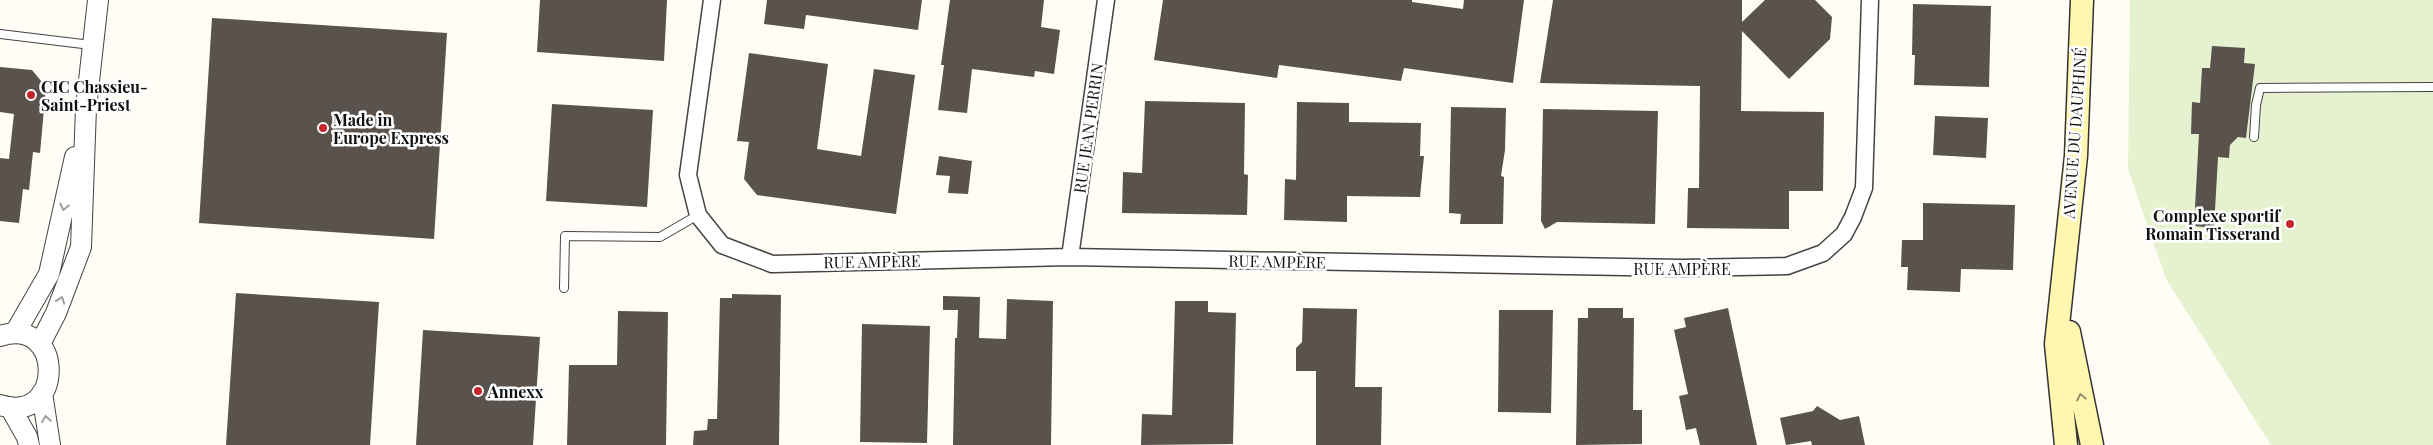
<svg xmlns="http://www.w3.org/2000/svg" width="2433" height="445" viewBox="0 0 2433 445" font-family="'Playfair Display',serif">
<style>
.pitch{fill:#e6f2cf}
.building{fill:#5a524d}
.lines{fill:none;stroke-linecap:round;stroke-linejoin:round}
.service-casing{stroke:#444;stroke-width:10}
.minor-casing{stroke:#444;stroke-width:19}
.tertiary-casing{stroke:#444;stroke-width:22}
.secondary-casing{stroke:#333;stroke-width:25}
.service{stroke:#fff;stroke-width:8}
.minor{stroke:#fff;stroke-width:16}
.tertiary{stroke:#fff;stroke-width:20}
.secondary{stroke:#fff6b0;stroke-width:22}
.oneway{stroke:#a0a0a0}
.oneway2{stroke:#948f68}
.poi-dot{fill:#c4262e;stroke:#fff;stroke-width:2}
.labels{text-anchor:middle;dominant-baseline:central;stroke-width:5;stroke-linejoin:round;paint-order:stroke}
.poi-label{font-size:16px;font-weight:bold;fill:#111;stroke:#fff;text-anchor:start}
.street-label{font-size:16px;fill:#111;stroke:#fff}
</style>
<rect width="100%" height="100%" fill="#fffdf5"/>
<path class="pitch" d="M 2130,0 L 2433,0 L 2433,445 L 2271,445 L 2166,279 L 2128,169 Z"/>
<path class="building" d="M 540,0 L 667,0 L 664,61 L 537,52 Z
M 767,0 L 922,0 L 918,30 L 806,15 L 804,29 L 764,24 Z
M 950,0 L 1044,0 L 1041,27 L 1060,30 L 1054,74 L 1035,71 L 1034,77 L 972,69 L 967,113 L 938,110 L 944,65 L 941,65 Z
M 1163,0 L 1412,0 L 1412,2 L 1463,9 L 1464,0 L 1524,0 L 1513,83 L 1404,68 L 1401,81 L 1279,65 L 1277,78 L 1154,60 Z
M 1553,0 L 1742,0 L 1742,22 L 1765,0 L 1815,0 L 1832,17 L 1830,39 L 1789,79 L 1742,31 L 1741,111 L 1824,112 L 1823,191 L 1789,191 L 1789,229 L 1687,228 L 1688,188 L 1699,188 L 1700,86 L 1540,83 Z
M 1913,4 L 1991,6 L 1989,87 L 1914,85 L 1915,55 L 1912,55 Z
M 212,18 L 447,33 L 434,239 L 199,223 Z
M 2212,46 L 2245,48 L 2244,63 L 2255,64 L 2246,138 L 2238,137 L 2230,145 L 2229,158 L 2218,157 L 2214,228 L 2194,226 L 2199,134 L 2191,134 L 2192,102 L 2200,103 L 2202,68 L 2210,68 Z
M 749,53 L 828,64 L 817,149 L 861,156 L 874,69 L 915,75 L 896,214 L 757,195 L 744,179 L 749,142 L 737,141 Z
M 0,67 L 32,70 L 46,87 L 40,153 L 33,152 L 29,190 L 23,189 L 19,223 L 0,221 L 0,158 L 9,159 L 14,114 L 0,112 Z
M 1145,101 L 1245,103 L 1244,174 L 1248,175 L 1247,215 L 1122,213 L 1123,172 L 1142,173 Z
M 1297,102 L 1349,103 L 1349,122 L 1421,123 L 1420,156 L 1424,156 L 1420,197 L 1347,196 L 1347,222 L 1284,220 L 1285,179 L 1296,180 Z
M 552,104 L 653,110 L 647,207 L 546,201 Z
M 1451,107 L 1506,108 L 1505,150 L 1501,176 L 1504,177 L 1503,224 L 1460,224 L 1461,214 L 1449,213 Z
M 1543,109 L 1658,111 L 1655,224 L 1557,222 L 1545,229 L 1541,221 Z
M 1935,116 L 1988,118 L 1986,158 L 1933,155 Z
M 939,156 L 972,161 L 968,194 L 948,193 L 950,176 L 936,175 Z
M 1923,203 L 2015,205 L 2013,270 L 1961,269 L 1960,292 L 1907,290 L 1908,267 L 1901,267 L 1902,240 L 1923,240 Z
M 236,293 L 379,302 L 370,445 L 226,445 Z
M 732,294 L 781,295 L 779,445 L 693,445 L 694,431 L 707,430 L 708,419 L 717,419 L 720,298 L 732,298 Z
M 943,296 L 980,297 L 979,338 L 1006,339 L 1007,299 L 1053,301 L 1051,445 L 953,445 L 955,338 L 957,338 L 958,310 L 943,310 Z
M 1175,301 L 1208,301 L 1208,312 L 1236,313 L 1233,444 L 1141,445 L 1142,414 L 1172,415 Z
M 1303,308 L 1357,309 L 1355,387 L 1382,387 L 1381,445 L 1316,445 L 1316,371 L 1296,371 L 1296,348 L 1302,342 Z
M 1588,308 L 1623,308 L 1623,318 L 1634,318 L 1633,410 L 1642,410 L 1642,444 L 1576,445 L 1578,318 L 1588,318 Z
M 1728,308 L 1757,445 L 1700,445 L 1696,428 L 1686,430 L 1679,396 L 1688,394 L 1674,330 L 1686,327 L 1684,318 Z
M 1499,310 L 1553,310 L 1551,413 L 1498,412 Z
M 618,311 L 668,312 L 666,445 L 567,445 L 569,365 L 617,365 Z
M 862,324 L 930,326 L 927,443 L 860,442 Z
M 423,330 L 540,337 L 533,445 L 416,445 Z
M 1817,406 L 1840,420 L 1859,416 L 1865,445 L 1812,445 L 1811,441 L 1786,445 L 1780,418 L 1813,411 Z"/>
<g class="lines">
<g class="service-casing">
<path id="service" d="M 0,34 L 91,45
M 2254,137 L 2256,105 L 2260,88 L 2433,87
M 564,288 L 565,236 L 660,237 L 698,215"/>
</g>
<g class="minor-casing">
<path id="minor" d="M 712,0 L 688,175 L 698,215 L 722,245 L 772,264 L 1070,257 L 1682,268 L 1787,266 L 1823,253 L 1844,234 L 1853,217 L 1864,188 L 1870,0
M 1070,257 L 1106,0"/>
</g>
<g class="tertiary-casing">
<path id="tertiary" d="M 15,333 L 49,274 L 75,157
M 0,336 C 65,315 65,426 0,405
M 40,344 L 56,313 L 81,247 L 86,108 L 98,0
M 42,393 L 50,445
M 10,407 L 27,437 L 29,445"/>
</g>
<g class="secondary-casing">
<path id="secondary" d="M 2069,332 L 2092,445
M 2066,445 L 2056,344 L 2076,156 L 2082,0"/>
</g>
<use href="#service" class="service"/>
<use href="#minor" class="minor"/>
<use href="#tertiary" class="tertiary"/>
<use href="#secondary" class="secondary"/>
</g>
<defs><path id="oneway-chevron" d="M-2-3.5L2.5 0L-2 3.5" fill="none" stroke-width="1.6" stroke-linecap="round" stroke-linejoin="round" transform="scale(1.25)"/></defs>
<g class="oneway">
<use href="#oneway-chevron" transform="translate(64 207) rotate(103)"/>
<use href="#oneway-chevron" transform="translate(61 300) rotate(-70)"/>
<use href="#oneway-chevron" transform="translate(46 419) rotate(-99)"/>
</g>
<use class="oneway2" href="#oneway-chevron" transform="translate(2081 397) rotate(-102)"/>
<g class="poi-dot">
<circle cx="31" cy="95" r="5"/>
<circle cx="323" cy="128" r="5"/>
<circle cx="2290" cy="224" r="5"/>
<circle cx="478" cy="391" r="5"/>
</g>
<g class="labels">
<g class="poi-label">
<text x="41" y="86">CIC Chassieu-<tspan x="41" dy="18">Saint-Priest</tspan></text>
<text x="333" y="119">Made in<tspan x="333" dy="18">Europe Express</tspan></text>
<text x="2280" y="215" text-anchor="end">Complexe sportif<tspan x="2280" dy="18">Romain Tisserand</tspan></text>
<text x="488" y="391">Annexx</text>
</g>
<g class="street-label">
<text transform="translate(1088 128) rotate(-82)">RUE JEAN PERRIN</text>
<text transform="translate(2074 133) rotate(-86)">AVENUE DU DAUPHINÉ</text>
<text transform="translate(872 261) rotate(-1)">RUE AMPÈRE</text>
<text transform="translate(1277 261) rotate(1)">RUE AMPÈRE</text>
<text x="1682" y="268">RUE AMPÈRE</text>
</g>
</g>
</svg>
